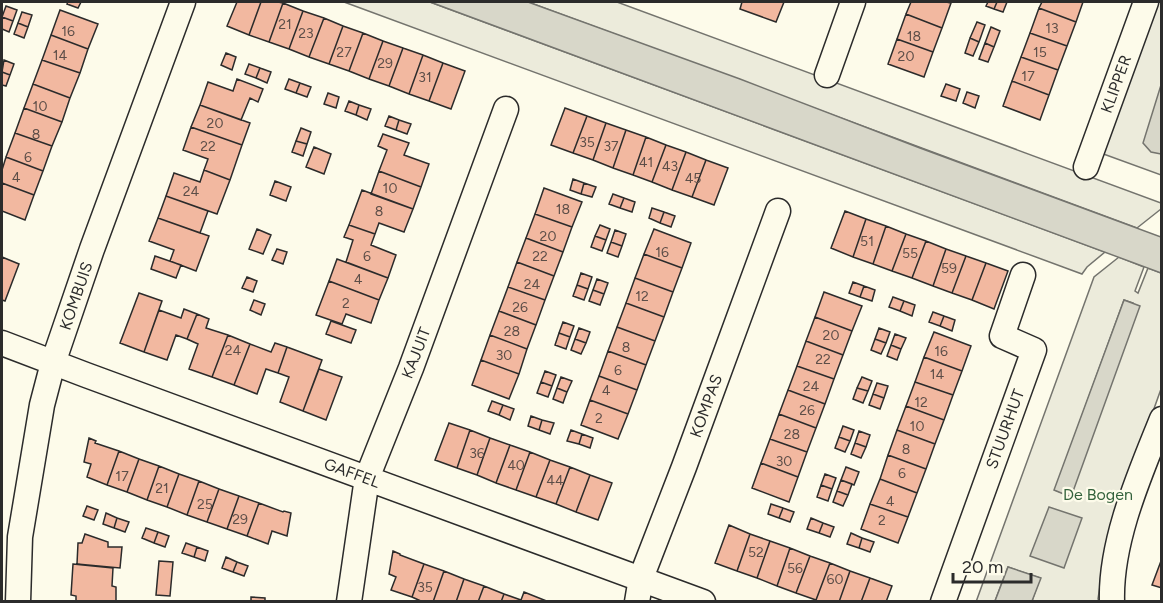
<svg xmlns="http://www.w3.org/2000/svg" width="1163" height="603" viewBox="0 0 1163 603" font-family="Figtree,sans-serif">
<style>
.green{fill:#ecebdb;stroke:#74746e;stroke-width:1.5;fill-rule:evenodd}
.water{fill:#d8d7c9;stroke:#74746e;stroke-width:1.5}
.building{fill:#f2b8a0;stroke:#2b2b2b;stroke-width:1.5}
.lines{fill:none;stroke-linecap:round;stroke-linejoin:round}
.minor-casing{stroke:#2b2b2b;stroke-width:27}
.minor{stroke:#fdfbea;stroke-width:24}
.labels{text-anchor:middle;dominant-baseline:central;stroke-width:4.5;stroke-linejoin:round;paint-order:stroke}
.number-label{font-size:14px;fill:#5d4e48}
.street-label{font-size:16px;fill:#2b2b2b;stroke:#fdfbea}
.park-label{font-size:16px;fill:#34623c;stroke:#fdfbea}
</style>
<rect width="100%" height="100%" fill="#fdfbea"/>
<path class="green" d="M 344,2 L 430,2 L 1105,252 L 1087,267 L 1082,274 Z
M 528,2 L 617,2 L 1161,203 L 1161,209 L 1137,228 C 934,153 731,76 528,2 Z
M 1155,2 L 1161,2 L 1161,175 L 1098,152 Z
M 1119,257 L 1144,267 L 1135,291 L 1138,293 L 1148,268 L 1161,273 L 1161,389 L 1107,540 L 1098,599 L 1099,601 L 1032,601 L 1040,578 L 1008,567 L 995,601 L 976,602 L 1094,277 ZM 1124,300 L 1133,303 L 1070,496 L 1055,490 Z"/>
<path class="water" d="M 430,2 L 528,2 L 740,79 L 920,148 L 1161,237 L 1161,273 Z
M 1161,85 L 1162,154 L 1161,154 L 1151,152 L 1143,143 Z
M 1124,300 L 1140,306 L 1071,497 L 1054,490 Z
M 1049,507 L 1082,518 L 1064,568 L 1030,556 Z
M 1008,567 L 1041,578 L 1032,601 L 995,601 Z"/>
<path class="building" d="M 68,2 L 81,2 L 78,8 L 67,4 Z
M 237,2 L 261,2 L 249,35 L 227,26 Z
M 261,2 L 278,2 L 283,3 L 269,42 L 249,35 Z
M 742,2 L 784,2 L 776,22 L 740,9 Z
M 911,2 L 946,2 L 951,3 L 942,28 L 906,14 Z
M 988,2 L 997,2 L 994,9 L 986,6 Z
M 997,2 L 1007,2 L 1003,12 L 994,9 Z
M 1042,2 L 1083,2 L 1076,22 L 1039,8 Z
M 283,3 L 303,11 L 289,49 L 269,42 Z
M 6,6 L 17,10 L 13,21 L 2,17 Z
M 1039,8 L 1076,22 L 1067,46 L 1030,33 Z
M 60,10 L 98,24 L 88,49 L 51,35 Z
M 303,11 L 324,18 L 309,57 L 289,49 Z
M 22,12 L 32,15 L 28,27 L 18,23 Z
M 906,14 L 942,28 L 933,52 L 897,39 Z
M 2,17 L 13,21 L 9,32 L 2,29 Z
M 324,18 L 343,26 L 329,64 L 309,57 Z
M 977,22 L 985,25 L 979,42 L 970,38 Z
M 18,23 L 28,27 L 24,38 L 14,34 Z
M 343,26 L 363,33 L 349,71 L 329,64 Z
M 991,27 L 1000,31 L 994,47 L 985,43 Z
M 363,33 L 383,41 L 369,79 L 349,71 Z
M 1030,33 L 1067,46 L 1058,70 L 1021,57 Z
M 51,35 L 88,49 L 80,73 L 42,60 Z
M 970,38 L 979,42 L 973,56 L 965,53 Z
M 897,39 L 933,52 L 924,77 L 888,64 Z
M 383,41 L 403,48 L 389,86 L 369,79 Z
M 985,43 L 994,47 L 988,62 L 979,59 Z
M 403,48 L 423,55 L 409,94 L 389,86 Z
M 226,53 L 236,57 L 232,70 L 221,65 Z
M 423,55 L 443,63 L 429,101 L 409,94 Z
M 1021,57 L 1058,70 L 1049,95 L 1012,81 Z
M 4,60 L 14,64 L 10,75 L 2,72 Z
M 42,60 L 80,73 L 70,98 L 33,84 Z
M 443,63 L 465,71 L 451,109 L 429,101 Z
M 249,64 L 260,68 L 256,78 L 245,74 Z
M 260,68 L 271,72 L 267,83 L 256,78 Z
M 2,72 L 10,75 L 6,86 L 2,85 Z
M 237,79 L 263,89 L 258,102 L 250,98 L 241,120 L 200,105 L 208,82 L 233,91 Z
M 289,79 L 300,83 L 296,93 L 285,89 Z
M 1012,81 L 1049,95 L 1040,120 L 1003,106 Z
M 300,83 L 311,87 L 307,97 L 296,93 Z
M 33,84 L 70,98 L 62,122 L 24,108 Z
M 946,84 L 960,89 L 956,101 L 941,96 Z
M 967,92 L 979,96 L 975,108 L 963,103 Z
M 328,93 L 339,97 L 336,108 L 324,104 Z
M 349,101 L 359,105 L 356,115 L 345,111 Z
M 200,105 L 250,123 L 242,145 L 191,127 Z
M 359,105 L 371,109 L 367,120 L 356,115 Z
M 24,108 L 62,122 L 52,146 L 15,133 Z
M 565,108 L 587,116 L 573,153 L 551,145 Z
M 389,116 L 399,120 L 396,130 L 385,126 Z
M 587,116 L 606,123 L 593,160 L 573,153 Z
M 399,120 L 411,124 L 407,134 L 396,130 Z
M 606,123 L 626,130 L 613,168 L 593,160 Z
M 191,127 L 242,145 L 230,180 L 204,170 L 208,159 L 183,150 Z
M 301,128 L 311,132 L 307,144 L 296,141 Z
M 626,130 L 646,137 L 633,175 L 613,168 Z
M 15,133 L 52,146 L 43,171 L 6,157 Z
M 383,134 L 409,143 L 404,155 L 429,164 L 421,187 L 379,171 L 387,150 L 378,146 Z
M 646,137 L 666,145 L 652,182 L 633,175 Z
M 296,141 L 307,144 L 303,156 L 292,152 Z
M 666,145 L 686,152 L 672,190 L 652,182 Z
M 314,147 L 331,154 L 324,174 L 306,167 Z
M 686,152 L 706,160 L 692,197 L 672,190 Z
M 6,157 L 43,171 L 34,195 L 2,183 L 2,170 Z
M 706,160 L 728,168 L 714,205 L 692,197 Z
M 204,170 L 230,180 L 217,214 L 166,196 L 174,173 L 200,182 Z
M 379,171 L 421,187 L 413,209 L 371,194 Z
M 573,179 L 584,183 L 581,194 L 570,190 Z
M 275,181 L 291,187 L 286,201 L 270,195 Z
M 2,183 L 34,195 L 25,220 L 2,211 Z
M 584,183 L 596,187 L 592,197 L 581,194 Z
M 544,188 L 582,202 L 572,227 L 535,214 Z
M 362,190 L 413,209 L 404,232 L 379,223 L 375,234 L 349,225 Z
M 613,194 L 624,198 L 620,208 L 609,204 Z
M 166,196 L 208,211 L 200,233 L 158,218 Z
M 624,198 L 635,202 L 632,212 L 620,208 Z
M 652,208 L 664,212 L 660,223 L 649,218 Z
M 845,211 L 866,219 L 853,257 L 831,248 Z
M 664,212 L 675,216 L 671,227 L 660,223 Z
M 535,214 L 572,227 L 563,252 L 526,238 Z
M 158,218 L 209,236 L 196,271 L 170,261 L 174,250 L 149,241 Z
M 866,219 L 886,226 L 873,264 L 853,257 Z
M 349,225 L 375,234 L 371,245 L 396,255 L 388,278 L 346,262 L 353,240 L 344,237 Z
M 600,225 L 610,229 L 606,240 L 595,236 Z
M 886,226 L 906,234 L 892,271 L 873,264 Z
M 257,229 L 271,235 L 263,254 L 249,249 Z
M 654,229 L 691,243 L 682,268 L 644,254 Z
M 615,230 L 626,234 L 622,246 L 611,242 Z
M 906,234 L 926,241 L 912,278 L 892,271 Z
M 595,236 L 606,240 L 602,251 L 591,247 Z
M 526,238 L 563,252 L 554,276 L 517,262 Z
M 926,241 L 946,249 L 933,286 L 912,278 Z
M 611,242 L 622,246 L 618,257 L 607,253 Z
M 277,249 L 287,252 L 283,264 L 272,260 Z
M 946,249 L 966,256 L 952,293 L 933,286 Z
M 644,254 L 682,268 L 673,292 L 635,278 Z
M 155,256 L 181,265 L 176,278 L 151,269 Z
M 966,256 L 986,263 L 972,300 L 952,293 Z
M 2,257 L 19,264 L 5,301 L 2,300 Z
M 337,259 L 388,278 L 379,300 L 329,281 Z
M 517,262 L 554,276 L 545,300 L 508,287 Z
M 986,263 L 1008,271 L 994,309 L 972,300 Z
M 581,273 L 592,277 L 588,289 L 577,285 Z
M 247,277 L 257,281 L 253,292 L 242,288 Z
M 635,278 L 673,292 L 664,317 L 626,303 Z
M 597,279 L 608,283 L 604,294 L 593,290 Z
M 329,281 L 379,300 L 371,323 L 346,314 L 342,324 L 316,315 Z
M 853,282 L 864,286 L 860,297 L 849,293 Z
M 577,285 L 588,289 L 584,300 L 573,296 Z
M 864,286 L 875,290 L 872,301 L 860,297 Z
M 508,287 L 545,300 L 536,325 L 499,311 Z
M 593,290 L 604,294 L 600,305 L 589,301 Z
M 824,292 L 862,306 L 852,331 L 815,317 Z
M 139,293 L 162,301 L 144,352 L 120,343 Z
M 893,297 L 904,301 L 900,311 L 889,307 Z
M 254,300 L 265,304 L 261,315 L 250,310 Z
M 904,301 L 915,305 L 912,316 L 900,311 Z
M 626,303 L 664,317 L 655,341 L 617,327 Z
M 184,309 L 197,314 L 187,339 L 176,335 L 167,360 L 144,352 L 159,310 L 181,318 Z
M 499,311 L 536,325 L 527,349 L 490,335 Z
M 933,312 L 944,316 L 940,326 L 929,322 Z
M 197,314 L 209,319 L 206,328 L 228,335 L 212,377 L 189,369 L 198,344 L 187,339 Z
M 944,316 L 955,320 L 952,331 L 940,326 Z
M 815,317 L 852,331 L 843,355 L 806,341 Z
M 331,321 L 356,330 L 351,343 L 326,334 Z
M 563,322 L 574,326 L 570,337 L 559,333 Z
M 617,327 L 655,341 L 646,365 L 608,351 Z
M 579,328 L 590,332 L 586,343 L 575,339 Z
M 879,328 L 890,332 L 886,343 L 875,339 Z
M 934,332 L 971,346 L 962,371 L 924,357 Z
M 559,333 L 570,337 L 566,349 L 555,345 Z
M 895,334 L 906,338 L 901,349 L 891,345 Z
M 228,335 L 250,344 L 234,385 L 212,377 Z
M 490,335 L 527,349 L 519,374 L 481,360 Z
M 575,339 L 586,343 L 581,354 L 571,350 Z
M 875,339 L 886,343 L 881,354 L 871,350 Z
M 806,341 L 843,355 L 834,379 L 797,366 Z
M 275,343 L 287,347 L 278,373 L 266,369 L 257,394 L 234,385 L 250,344 L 271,352 Z
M 891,345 L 901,349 L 897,360 L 887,356 Z
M 287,347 L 322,360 L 303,411 L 280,402 L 289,377 L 278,373 Z
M 608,351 L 646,365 L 637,390 L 599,376 Z
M 924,357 L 962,371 L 953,395 L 915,382 Z
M 481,360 L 519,374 L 509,399 L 472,385 Z
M 797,366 L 834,379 L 825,404 L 788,390 Z
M 319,369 L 342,377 L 326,420 L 303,411 Z
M 545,371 L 556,375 L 552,386 L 541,382 Z
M 599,376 L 637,390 L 628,414 L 590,400 Z
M 561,377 L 572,381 L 567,392 L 557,388 Z
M 862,377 L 872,381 L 868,391 L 857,388 Z
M 541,382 L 552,386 L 548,397 L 537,393 Z
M 915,382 L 953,395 L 944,420 L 906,406 Z
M 877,383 L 888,386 L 884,398 L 873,394 Z
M 557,388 L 567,392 L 563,403 L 553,399 Z
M 857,388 L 868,391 L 863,403 L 853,399 Z
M 788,390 L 825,404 L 816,428 L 779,414 Z
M 873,394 L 884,398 L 880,409 L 869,405 Z
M 590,400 L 628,414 L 618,439 L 581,425 Z
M 492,401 L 503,405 L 499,415 L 488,411 Z
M 503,405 L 514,409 L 510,420 L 499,415 Z
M 906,406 L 944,420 L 935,444 L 897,430 Z
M 779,414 L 816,428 L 807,452 L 770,439 Z
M 531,416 L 542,420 L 539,430 L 528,426 Z
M 542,420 L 554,423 L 550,434 L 539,430 Z
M 449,423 L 470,430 L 457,468 L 435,460 Z
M 843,426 L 854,430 L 850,441 L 839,437 Z
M 470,430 L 490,438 L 477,475 L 457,468 Z
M 571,430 L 582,434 L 579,444 L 567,441 Z
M 897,430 L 935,444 L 926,469 L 888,455 Z
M 859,431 L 870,435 L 866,447 L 855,443 Z
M 582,434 L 593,438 L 590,448 L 579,444 Z
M 839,437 L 850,441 L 845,452 L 835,448 Z
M 89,438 L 96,441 L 95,443 L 119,451 L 107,485 L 87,477 L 91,464 L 84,462 Z
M 490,438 L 510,445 L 496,483 L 477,475 Z
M 770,439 L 807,452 L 798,477 L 761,463 Z
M 855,443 L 866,447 L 861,458 L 851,454 Z
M 510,445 L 530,452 L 516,490 L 496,483 Z
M 119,451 L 139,459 L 127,492 L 107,485 Z
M 530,452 L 550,460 L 536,497 L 516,490 Z
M 888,455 L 926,469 L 917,493 L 880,479 Z
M 139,459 L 159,466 L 147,500 L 127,492 Z
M 550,460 L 570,467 L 556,504 L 536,497 Z
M 761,463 L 798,477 L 789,502 L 752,488 Z
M 159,466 L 179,474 L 167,507 L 147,500 Z
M 570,467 L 590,475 L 576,512 L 556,504 Z
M 846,467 L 859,472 L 854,485 L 841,480 Z
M 179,474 L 199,481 L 187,515 L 167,507 Z
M 825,474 L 836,478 L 832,489 L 821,485 Z
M 590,475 L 612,483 L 598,520 L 576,512 Z
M 880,479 L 917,493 L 908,517 L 870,504 Z
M 841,480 L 852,484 L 848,495 L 837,491 Z
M 199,481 L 219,489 L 207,522 L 187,515 Z
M 821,485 L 832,489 L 828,501 L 817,497 Z
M 219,489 L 239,496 L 227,529 L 207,522 Z
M 837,491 L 848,495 L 843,506 L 833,502 Z
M 239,496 L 259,503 L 247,536 L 227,529 Z
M 259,503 L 283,512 L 284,511 L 291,513 L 287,536 L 272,531 L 268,544 L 247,536 Z
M 771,504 L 783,508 L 779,518 L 768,514 Z
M 870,504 L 908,517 L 898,543 L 861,529 Z
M 87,506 L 98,510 L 94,520 L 83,516 Z
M 783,508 L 794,512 L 790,522 L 779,518 Z
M 106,513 L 117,518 L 114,528 L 103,524 Z
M 117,518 L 129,522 L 125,532 L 114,528 Z
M 811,518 L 823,523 L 819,533 L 807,529 Z
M 823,523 L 834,527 L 830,537 L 819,533 Z
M 729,525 L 750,534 L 737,571 L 715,563 Z
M 146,528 L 158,532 L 154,543 L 142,538 Z
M 158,532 L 169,536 L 165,547 L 154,543 Z
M 851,533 L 862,538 L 859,548 L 847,544 Z
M 85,534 L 108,542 L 108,547 L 122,547 L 120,568 L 77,564 L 78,543 L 82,543 Z
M 750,534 L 770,541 L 757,578 L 737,571 Z
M 862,538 L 874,542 L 870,552 L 859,548 Z
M 770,541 L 790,548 L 777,586 L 757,578 Z
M 186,543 L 197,547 L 194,557 L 182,553 Z
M 197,547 L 208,551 L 205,561 L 194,557 Z
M 790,548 L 810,556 L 796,593 L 777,586 Z
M 393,551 L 400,554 L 400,555 L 424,564 L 412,597 L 391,590 L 396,577 L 389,574 Z
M 810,556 L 830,563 L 816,600 L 796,593 Z
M 226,557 L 237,562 L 233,572 L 222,568 Z
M 159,561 L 173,562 L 170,596 L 156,595 Z
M 1161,561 L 1162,561 L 1162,588 L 1152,585 Z
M 237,562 L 248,566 L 244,576 L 233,572 Z
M 830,563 L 850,571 L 839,602 L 819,602 L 816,600 Z
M 73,564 L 113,568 L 112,586 L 116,587 L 116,602 L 76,602 L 76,596 L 71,595 Z
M 424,564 L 444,571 L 433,602 L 423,602 L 412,597 Z
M 444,571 L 464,579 L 456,602 L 433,602 Z
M 850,571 L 870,578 L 861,602 L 839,602 Z
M 870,578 L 892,586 L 886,602 L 861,602 Z
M 464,579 L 484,586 L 478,602 L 456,602 Z
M 484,586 L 504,594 L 501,602 L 478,602 Z
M 524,592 L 549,602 L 501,602 L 504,594 L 521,600 Z
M 251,597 L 265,598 L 265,602 L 251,602 Z"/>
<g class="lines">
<g class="minor-casing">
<path id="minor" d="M 827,75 L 853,2
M 1086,167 L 1146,2
M 2,343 L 86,375 L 703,602
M 18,602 L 20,537 L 42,405 L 53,363 L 92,249 L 183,2
M 349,602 L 367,478 L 411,368 L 506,109
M 637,602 L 641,578 L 684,467 L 778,211
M 943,602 L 1034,350 L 1002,336 L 1023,275
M 1112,602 C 1110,541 1140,474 1162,419"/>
</g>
<use href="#minor" class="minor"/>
</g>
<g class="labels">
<g class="number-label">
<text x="285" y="24">21</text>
<text x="1052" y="28">13</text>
<text x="68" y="31">16</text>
<text x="306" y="33">23</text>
<text x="914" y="36">18</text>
<text x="344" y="52">27</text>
<text x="1040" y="52">15</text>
<text x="60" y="55">14</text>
<text x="906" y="56">20</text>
<text x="385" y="63">29</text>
<text x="1028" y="76">17</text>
<text x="425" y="77">31</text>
<text x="40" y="106">10</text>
<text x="215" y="123">20</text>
<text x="36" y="134">8</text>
<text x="587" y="142">35</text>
<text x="208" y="146">22</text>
<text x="611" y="146">37</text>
<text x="28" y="157">6</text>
<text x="646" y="162">41</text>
<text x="670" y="166">43</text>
<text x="16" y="177">4</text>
<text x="693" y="178">45</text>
<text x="390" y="188">10</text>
<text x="191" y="191">24</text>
<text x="563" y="209">18</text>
<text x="379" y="211">8</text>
<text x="548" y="236">20</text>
<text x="867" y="241">51</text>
<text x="662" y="252">16</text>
<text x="910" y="253">55</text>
<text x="367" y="256">6</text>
<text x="540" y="256">22</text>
<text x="949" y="268">59</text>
<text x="358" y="279">4</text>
<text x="532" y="284">24</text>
<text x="642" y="296">12</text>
<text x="346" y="303">2</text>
<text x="520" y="307">26</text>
<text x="512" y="331">28</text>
<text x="831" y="335">20</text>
<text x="626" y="347">8</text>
<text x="233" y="350">24</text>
<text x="941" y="351">16</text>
<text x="504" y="355">30</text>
<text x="823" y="359">22</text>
<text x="618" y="370">6</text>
<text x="937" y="374">14</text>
<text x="811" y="386">24</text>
<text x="606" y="390">4</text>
<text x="921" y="402">12</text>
<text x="807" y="410">26</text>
<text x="599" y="418">2</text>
<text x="917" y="426">10</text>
<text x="792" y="434">28</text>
<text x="906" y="449">8</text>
<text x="477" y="453">36</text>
<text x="784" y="461">30</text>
<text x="516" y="465">40</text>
<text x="902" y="473">6</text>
<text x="122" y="476">17</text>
<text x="555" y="480">44</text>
<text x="162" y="488">21</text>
<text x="890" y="501">4</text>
<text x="205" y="504">25</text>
<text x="240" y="519">29</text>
<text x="882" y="520">2</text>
<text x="756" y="552">52</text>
<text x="795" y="568">56</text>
<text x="835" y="579">60</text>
<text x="425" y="587">35</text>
</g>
<g class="street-label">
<text transform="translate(1116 84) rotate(-70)">KLIPPER</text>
<text transform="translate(76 296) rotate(-71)">KOMBUIS</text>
<text transform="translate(416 353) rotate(-69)">KAJUIT</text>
<text transform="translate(706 406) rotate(-70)">KOMPAS</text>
<text transform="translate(1005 429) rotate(-70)">STUURHUT</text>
<text transform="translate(352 473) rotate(20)">GAFFEL</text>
</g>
<g class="park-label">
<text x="1098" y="494">De Bogen</text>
</g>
</g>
<rect width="1163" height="603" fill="none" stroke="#2b2b2b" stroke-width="6"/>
<path d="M953 573v9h78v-9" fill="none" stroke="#2b2b2b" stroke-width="3"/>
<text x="962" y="573" font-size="18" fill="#2b2b2b" stroke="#fdfbea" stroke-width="4.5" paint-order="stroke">20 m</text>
</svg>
